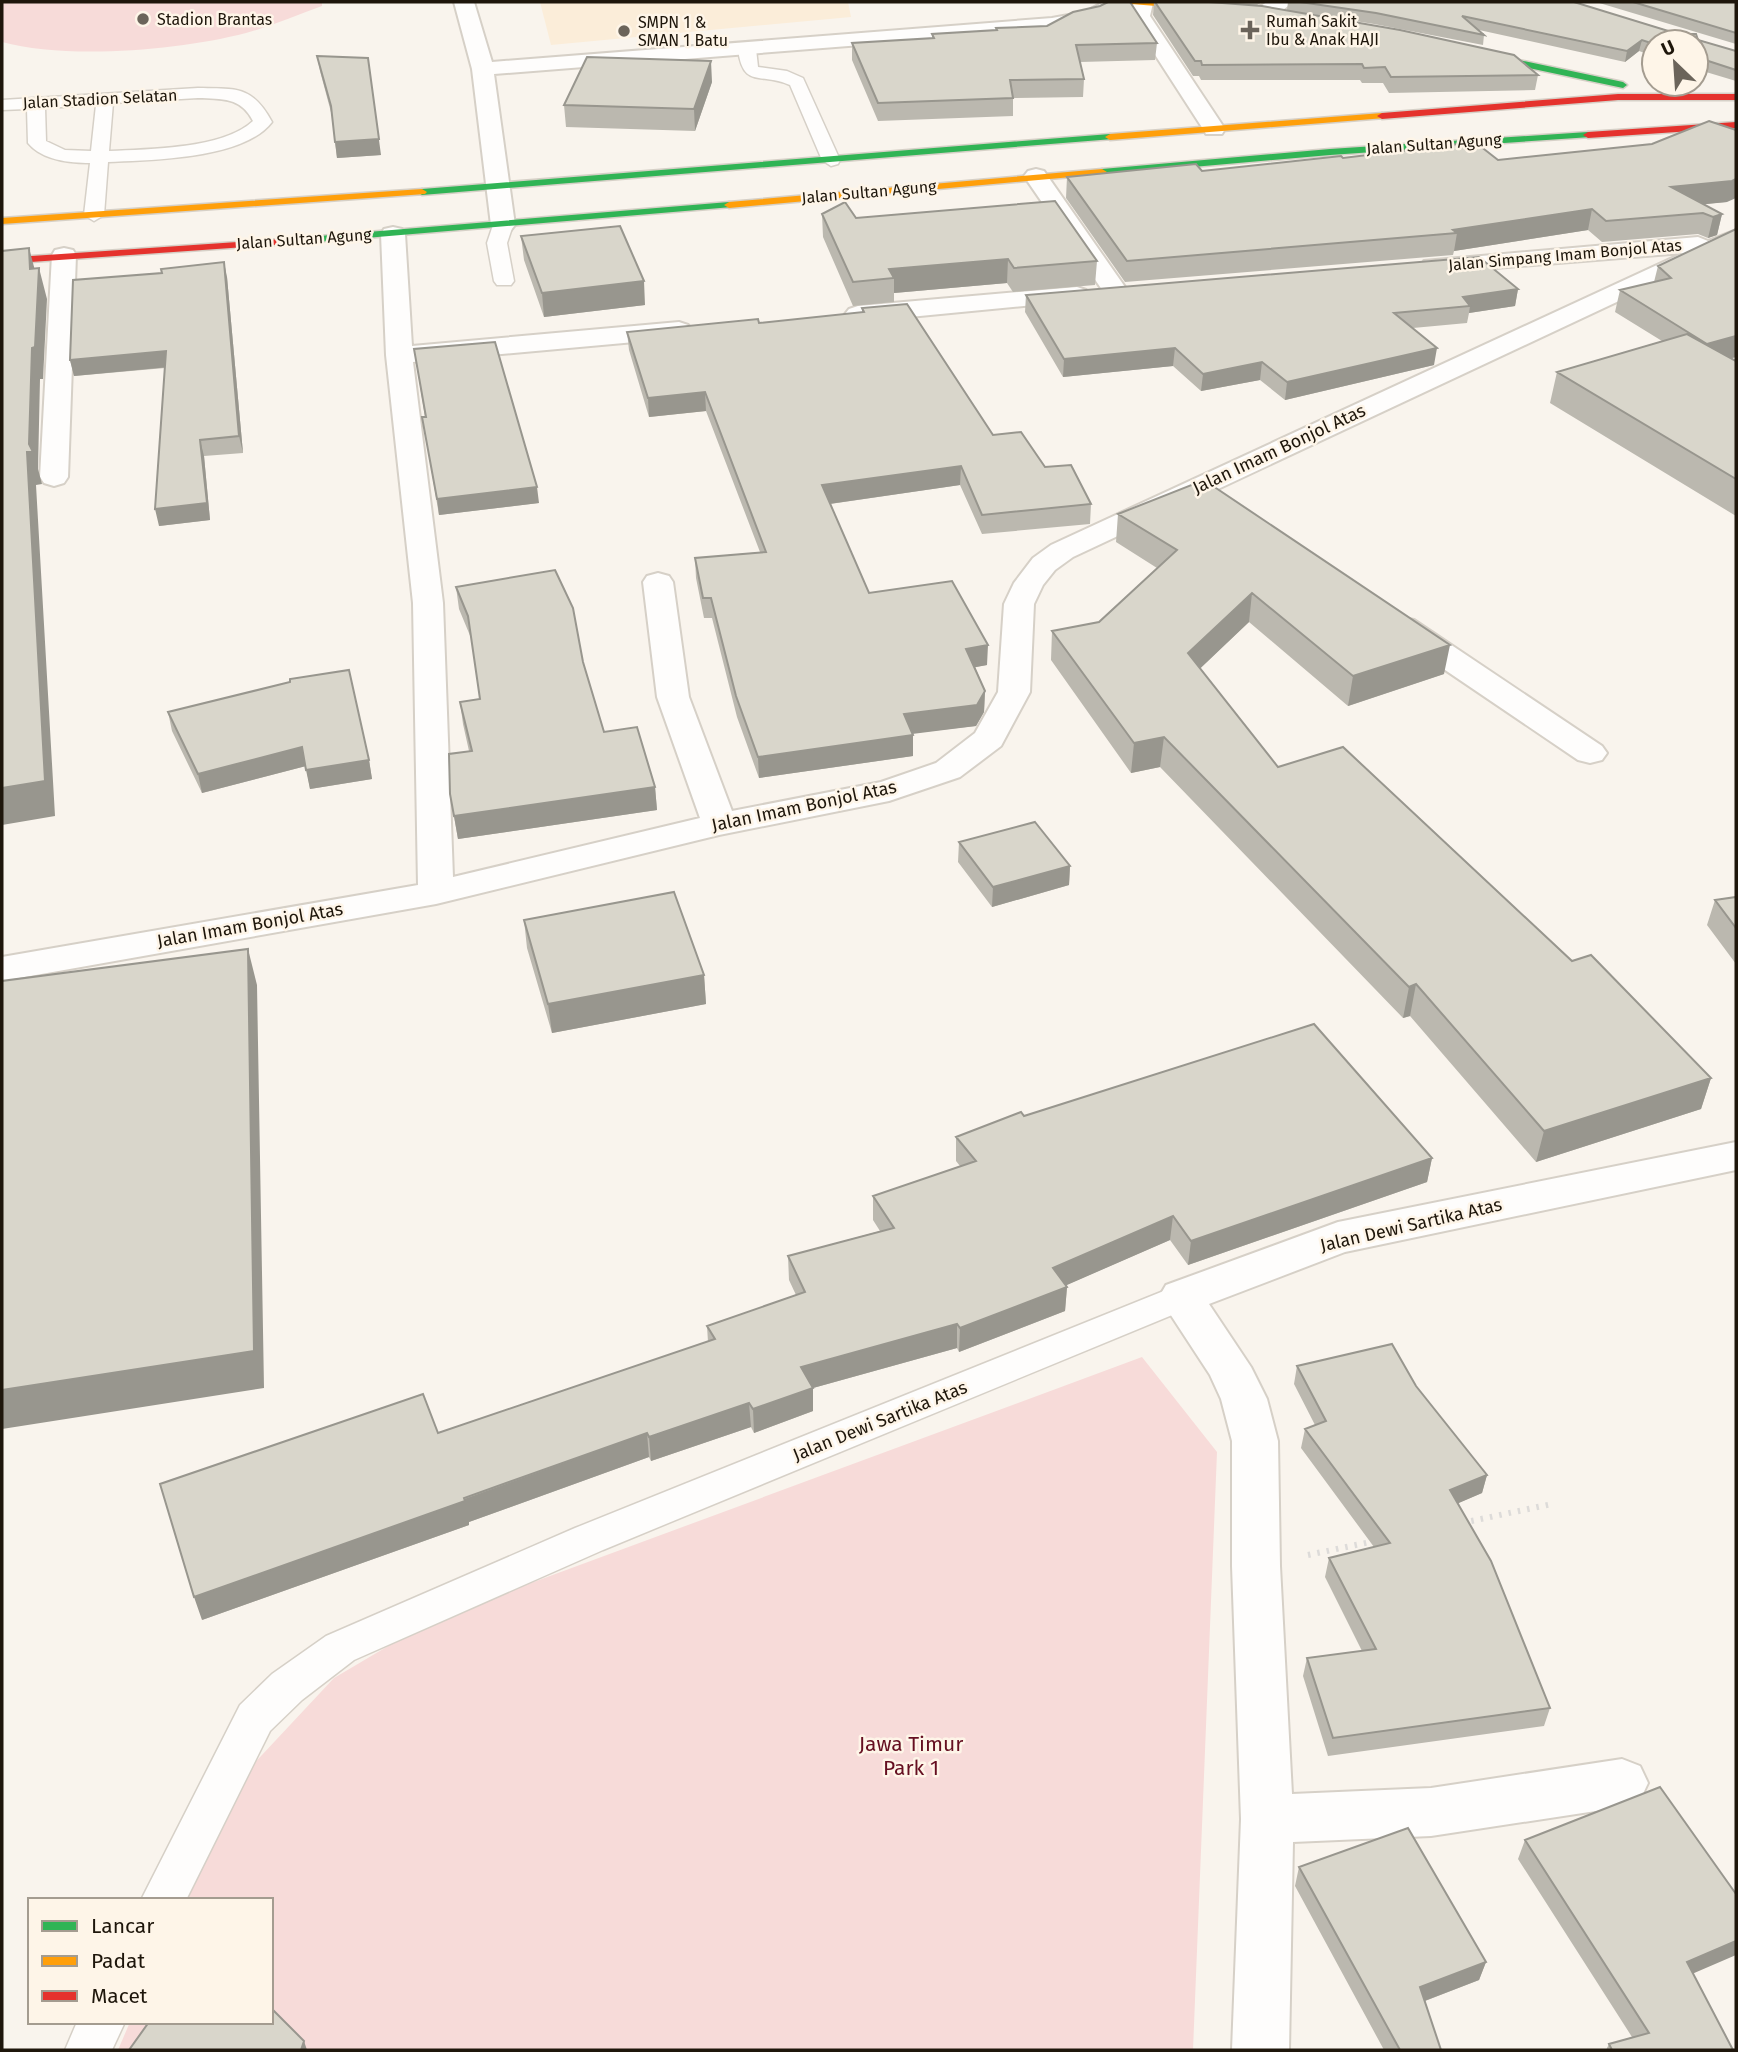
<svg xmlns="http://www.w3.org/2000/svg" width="1738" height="2052" viewBox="0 0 1738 2052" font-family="'Fira Sans',sans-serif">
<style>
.built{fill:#fbedd9}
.green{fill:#f7dbd9}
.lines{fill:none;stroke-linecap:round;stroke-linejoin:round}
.lane-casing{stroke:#d6d0c7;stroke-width:3}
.street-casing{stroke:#d6d0c7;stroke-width:4}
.fast-casing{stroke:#d6d0c7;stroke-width:3}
.slow-casing{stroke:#d6d0c7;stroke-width:3}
.jam-casing{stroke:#d6d0c7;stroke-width:3}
.path{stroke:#dddbd9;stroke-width:6;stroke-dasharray:2.5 7;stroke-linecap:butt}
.lane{fill:#fefdfc;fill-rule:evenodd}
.street{fill:#fefdfc;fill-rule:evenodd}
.fast{fill:#30b455;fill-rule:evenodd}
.slow{fill:#ff9f0a;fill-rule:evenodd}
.jam{fill:#e5322d;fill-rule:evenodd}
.wall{fill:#bbb8af}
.shaded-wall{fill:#98968e}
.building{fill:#d9d6cb;stroke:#98968e;stroke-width:2}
.poi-dot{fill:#6b645a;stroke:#fef5e8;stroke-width:2.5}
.labels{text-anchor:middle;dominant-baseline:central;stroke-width:5;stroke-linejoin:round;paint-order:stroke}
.far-poi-label{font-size:16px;fill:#1e160b;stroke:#fef5e8;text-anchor:start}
.far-street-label{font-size:16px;fill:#1e160b;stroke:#fef5e8}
.street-label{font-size:18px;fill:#1e160b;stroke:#fef5e8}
.near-park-label{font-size:21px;fill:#650f21;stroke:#fef5e8}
</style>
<rect width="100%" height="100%" fill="#f9f4ed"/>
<path class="built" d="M 540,2 L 848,2 L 851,17 L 551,45 Z"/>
<path class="green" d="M 2,2 L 322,2 L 322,6 C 297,15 272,26 246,33 C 181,50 67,60 2,42 Z
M 1142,1357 L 1217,1452 L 1193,2050 L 118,2050 L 130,2022 L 271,2022 L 271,1900 L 182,1900 L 230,1789 L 334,1678 L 434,1619 Z"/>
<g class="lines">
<g class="lane-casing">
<path id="lane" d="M 747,44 L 756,49 L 758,67 L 787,71 L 803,78 L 840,160 L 838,164 L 831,166 L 822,160 L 790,85 C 760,72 743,89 738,49 Z
M 198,88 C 236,89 252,85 272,122 C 244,159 152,160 108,162 L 104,215 L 94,221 L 84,215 L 90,163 C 69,163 42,160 28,143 L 27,109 L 2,110 L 2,100 ZM 198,98 C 222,99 241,97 253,121 C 223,149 150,149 109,151 L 113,103 ZM 96,105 L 91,151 L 65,150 L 46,141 L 45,108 Z
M 503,219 L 513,225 L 507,243 L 514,281 L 511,285 L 497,285 L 494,281 L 487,243 L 493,225 Z
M 1181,1284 L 1194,1288 L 1199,1297 L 1194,1306 L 603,1550 L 354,1660 L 302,1700 L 270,1731 L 186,1900 L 141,1900 L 240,1705 L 272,1674 L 326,1636 L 575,1528 Z
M 77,2022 L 125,2022 L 112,2050 L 65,2050 Z"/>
</g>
<g class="street-casing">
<path id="street" d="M 454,2 L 474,2 L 492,62 L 1052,18 L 1085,12 L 1104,2 L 1129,2 L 1098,21 L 1052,30 L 494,74 L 515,225 L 511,230 L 503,232 L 495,230 L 491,225 L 472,69 Z
M 1134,2 L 1153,3 L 1150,16 L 1225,129 L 1222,134 L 1206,134 L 1203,129 L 1130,16 Z
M 1267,2 L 1292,2 C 1284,12 1266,19 1254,16 L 1251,12 Z
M 1036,169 L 1044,171 L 1125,287 L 1129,292 L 1125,297 L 1116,300 L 1107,297 L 1024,176 L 1028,171 Z
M 393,227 L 402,229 L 405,234 L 412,346 L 679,322 L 688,325 L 692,330 L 688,335 L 679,338 L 413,362 L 443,603 L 453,877 L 700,818 L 657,697 L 643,582 L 647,576 L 658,573 L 669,576 L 673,582 L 689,697 L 732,811 L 881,782 L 936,763 L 975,733 L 998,692 L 1004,604 L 1014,583 L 1033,558 L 1051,545 L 1683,253 L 1433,273 L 1424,271 L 1421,266 L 1424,261 L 1698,237 L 1708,241 L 1736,230 L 1736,246 L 1073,557 L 1055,570 L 1043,585 L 1034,604 L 1030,692 L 1001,746 L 960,777 L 889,801 L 719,835 L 436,904 L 2,981 L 2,957 L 418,885 L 413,603 L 386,355 L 381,234 L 384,229 Z
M 64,248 L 73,250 L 76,255 L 68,477 L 64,483 L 54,486 L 44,483 L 40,477 L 52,255 L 55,250 Z
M 1077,287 L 1086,290 L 1090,295 L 1086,300 L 858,322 L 849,319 L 845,314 L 849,309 L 858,306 Z
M 1403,618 L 1414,620 L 1602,746 L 1607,753 L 1602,760 L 1590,763 L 1578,760 L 1392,634 L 1387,627 L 1392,620 Z
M 1736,1142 L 1736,1170 L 1345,1252 L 1209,1304 L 1251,1367 L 1267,1399 L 1278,1441 L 1280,1566 L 1292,1794 L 1431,1788 L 1622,1759 L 1640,1766 L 1648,1783 L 1640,1800 L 1622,1807 L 1431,1836 L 1293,1842 L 1289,2050 L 1232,2050 L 1241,1819 L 1232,1566 L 1232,1441 L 1221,1399 L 1210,1375 L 1159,1297 L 1166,1285 L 1338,1222 Z"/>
</g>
<g class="fast-casing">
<path id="fast" d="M 1476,51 L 1623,82 L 1627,85 L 1623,88 L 1473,56 L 1472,54 Z
M 1588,132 L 1591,133 L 1591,137 L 1330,155 L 1102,175 L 1097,172 L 1102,169 L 1330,149 Z
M 1110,134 L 1113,135 L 1113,139 L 422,195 L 417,192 L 422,189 Z
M 729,202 L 732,203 L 732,207 L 283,245 L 278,242 L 283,239 Z"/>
</g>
<g class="slow-casing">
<path id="slow" d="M 1127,2 L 1159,2 L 1211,8 L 1207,10 L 1131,4 Z
M 1382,113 L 1387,116 L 1385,118 L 1110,140 L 1105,137 L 1110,134 Z
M 1102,169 L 1107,172 L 1105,174 L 729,208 L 724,205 L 729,202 Z
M 422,189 L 427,192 L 425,194 L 2,224 L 2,218 Z"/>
</g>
<g class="jam-casing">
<path id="jam" d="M 1618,94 L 1736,94 L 1736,100 L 1618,100 L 1382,119 L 1377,116 L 1382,113 Z
M 1736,122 L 1736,128 L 1588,138 L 1583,135 L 1588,132 Z
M 283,239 L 287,240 L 287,244 L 2,264 L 2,258 Z"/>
</g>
<path class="path" d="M 1462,1523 L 1552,1504
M 1308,1555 L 1375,1541"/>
<use href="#lane" class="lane"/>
<use href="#street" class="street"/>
<use href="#fast" class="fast"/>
<use href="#slow" class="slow"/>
<use href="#jam" class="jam"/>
</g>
<path class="wall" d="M 1154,2 L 1263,2 L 1257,5 L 1287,10 L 1288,2 L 1574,2 L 1736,51 L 1736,81 L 1696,69 L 1696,42 L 1654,42 L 1654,56 L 1639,51 L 1625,62 L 1479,30 L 1484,35 L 1483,45 L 1374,24 L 1304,13 L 1538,75 L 1535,90 L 1389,93 L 1383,83 L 1362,83 L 1360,80 L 1201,80 L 1199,76 L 1193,76 L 1153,15 Z
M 1596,2 L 1736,2 L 1736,44 Z
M 996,28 L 1157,43 L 1155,60 L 1080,62 L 1084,79 L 1083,97 L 1013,98 L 1013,116 L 878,121 L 852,60 L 852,43 L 932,38 L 932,34 L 996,30 Z
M 317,56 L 381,155 L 337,158 L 332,116 L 320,71 Z
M 712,82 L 695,131 L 566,127 L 564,105 Z
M 1343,158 L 1498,160 L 1727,202 L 1704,204 L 1722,214 L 1717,235 L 1708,238 L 1698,234 L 1602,242 L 1588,230 L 1454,251 L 1453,255 L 1125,282 L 1066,198 L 1067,177 L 1202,171 Z
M 822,214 L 856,218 L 1097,261 L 1095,285 L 1013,292 L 1007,283 L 894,293 L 894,302 L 853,306 L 823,237 Z
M 1736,229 L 1736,357 L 1732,358 L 1736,361 L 1736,516 L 1550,403 L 1557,372 L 1662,341 L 1615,312 L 1620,290 L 1654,282 L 1658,266 Z
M 521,236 L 645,305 L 544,317 L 524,260 Z
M 227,277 L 243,453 L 204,456 L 210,520 L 159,526 L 165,368 L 74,376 L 70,360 Z
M 1518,289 L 1515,306 L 1469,313 L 1467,323 L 1413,328 L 1434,365 L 1285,400 L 1260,380 L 1201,391 L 1173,366 L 1063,377 L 1025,312 L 1026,295 Z
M 862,308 L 993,435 L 1045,467 L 1091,504 L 1090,524 L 982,534 L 960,485 L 830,504 L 869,593 L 987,665 L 975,667 L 985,691 L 984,712 L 976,726 L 913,733 L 913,756 L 759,778 L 737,717 L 712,618 L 704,618 L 696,578 L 695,558 L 760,552 L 706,411 L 649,417 L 629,350 L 627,332 L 759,323 L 862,312 Z
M 414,349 L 539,503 L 439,515 L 425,433 L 422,417 L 425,417 Z
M 1118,514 L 1444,674 L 1348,706 L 1249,622 L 1200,668 L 1278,767 L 1572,961 L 1711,1078 L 1701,1109 L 1536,1162 L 1410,1016 L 1403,1018 L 1160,767 L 1131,773 L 1051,660 L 1052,631 L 1099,622 L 1157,568 L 1116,542 Z
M 456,587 L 583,662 L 604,732 L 655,787 L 657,810 L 458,839 L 450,794 L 469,751 L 463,724 L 460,702 L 480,699 L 471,638 L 459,609 Z
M 168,712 L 369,760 L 372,779 L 310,789 L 306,766 L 202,793 L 172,731 Z
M 959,842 L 1070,866 L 1069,885 L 992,907 L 958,862 Z
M 1736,897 L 1736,964 L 1707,925 L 1715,900 Z
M 524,920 L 704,975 L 706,1004 L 552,1033 L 527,948 Z
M 1024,1116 L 1432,1158 L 1427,1182 L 1188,1265 L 1170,1240 L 1066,1285 L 1067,1287 L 1065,1311 L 959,1352 L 957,1348 L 813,1388 L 813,1411 L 754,1433 L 751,1427 L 651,1461 L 649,1457 L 469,1522 L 469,1525 L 202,1620 L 438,1433 L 708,1342 L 707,1326 L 796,1295 L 789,1280 L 788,1256 L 880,1231 L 873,1220 L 873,1196 L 960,1166 L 956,1161 L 956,1137 Z
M 1297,1366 L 1416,1386 L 1487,1475 L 1482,1493 L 1458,1503 L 1550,1708 L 1544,1726 L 1328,1756 L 1303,1676 L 1307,1658 L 1362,1651 L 1325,1577 L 1329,1558 L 1374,1547 L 1301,1448 L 1305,1429 L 1315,1425 L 1294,1384 Z
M 1525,1840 L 1693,1973 L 1733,2050 L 1606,2050 L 1609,2044 L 1632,2037 L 1518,1859 Z
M 1299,1867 L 1486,1962 L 1479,1980 L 1425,2001 L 1441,2050 L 1384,2050 L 1295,1886 Z"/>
<path class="shaded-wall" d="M 1642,40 L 1639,51 L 1625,62 L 1627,51 Z
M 368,58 L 381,155 L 337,158 L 335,142 Z
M 711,61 L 712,82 L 695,131 L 694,109 Z
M 1736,179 L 1736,198 L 1727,202 L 1667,208 L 1671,187 Z
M 1592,209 L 1588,230 L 1454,251 L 1457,233 L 1453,230 Z
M 1722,214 L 1717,235 L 1708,238 L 1713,217 Z
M 29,248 L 37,278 L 30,269 Z
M 1008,259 L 1007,283 L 894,293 L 894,278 L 889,269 Z
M 224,262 L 227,277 L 243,453 L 239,436 Z
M 39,268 L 47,299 L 43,379 L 40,379 L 38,469 L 42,484 L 36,485 L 55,816 L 2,825 L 2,788 L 27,452 L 32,348 Z
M 644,281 L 645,305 L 544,317 L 542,293 Z
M 1518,289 L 1515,306 L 1469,313 L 1470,306 L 1463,297 Z
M 1736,336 L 1736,357 L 1701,366 L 1707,344 Z
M 1175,348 L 1173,366 L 1063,377 L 1064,359 Z
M 1437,348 L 1434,365 L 1285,400 L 1287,382 Z
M 166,351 L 169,367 L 74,376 L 70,360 Z
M 1262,362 L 1260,380 L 1201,391 L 1203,374 Z
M 705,392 L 706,411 L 649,417 L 648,398 Z
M 200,440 L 204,456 L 210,520 L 159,526 L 155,509 Z
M 961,466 L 960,485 L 822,505 L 822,485 Z
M 537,487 L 539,503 L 439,515 L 437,499 Z
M 1252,593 L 1249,622 L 1185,683 L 1188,653 Z
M 988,645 L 987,665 L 966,669 L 966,649 Z
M 1450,645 L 1444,674 L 1348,706 L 1353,676 Z
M 985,691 L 984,712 L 976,726 L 904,735 L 904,714 Z
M 913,735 L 913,756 L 759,778 L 758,757 Z
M 1164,737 L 1160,767 L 1131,773 L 1134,743 Z
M 302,747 L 306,766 L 202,793 L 198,774 Z
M 369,760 L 372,779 L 310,789 L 306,770 Z
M 655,787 L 657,810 L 458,839 L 454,816 Z
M 1070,866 L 1069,885 L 992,907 L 993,887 Z
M 248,949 L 257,985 L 264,1388 L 2,1429 L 2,1390 Z
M 704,975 L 706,1004 L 552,1033 L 548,1004 Z
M 1416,984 L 1410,1016 L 1403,1018 L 1409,987 Z
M 1711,1078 L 1701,1109 L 1536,1162 L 1544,1131 Z
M 1432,1158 L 1427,1182 L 1188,1265 L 1191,1241 Z
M 1173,1216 L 1170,1240 L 1051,1292 L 1053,1268 Z
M 1067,1287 L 1065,1311 L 959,1352 L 960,1328 Z
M 957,1324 L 957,1348 L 813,1388 L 813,1411 L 754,1433 L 753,1409 L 801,1367 Z
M 749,1403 L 751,1427 L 651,1461 L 649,1437 Z
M 647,1433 L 649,1457 L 469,1522 L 469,1525 L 202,1620 L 194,1597 Z
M 1487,1475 L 1482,1493 L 1445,1509 L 1450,1490 Z
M 1736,1941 L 1736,1955 L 1678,1980 L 1687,1962 Z
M 1486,1962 L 1479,1980 L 1414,2005 L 1420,1987 Z
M 304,2041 L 307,2050 L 301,2050 Z"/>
<path class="building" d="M 1108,2 L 1130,2 L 1157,43 L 1076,45 L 1084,79 L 1010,80 L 1013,98 L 878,103 L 852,43 L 934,38 L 932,34 L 997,30 L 996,28 L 1047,26 L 1073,12 L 1100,6 Z
M 1155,2 L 1209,2 L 1262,6 L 1400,30 L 1514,55 L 1538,75 L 1391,77 L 1385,67 L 1364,68 L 1362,64 L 1202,65 L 1201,61 L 1195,61 Z
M 1300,2 L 1574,2 L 1678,34 L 1696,34 L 1698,40 L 1736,51 L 1736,70 L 1696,57 L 1696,42 L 1654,42 L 1654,44 L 1642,40 L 1627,51 L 1462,16 L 1484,35 L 1376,13 Z
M 1633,2 L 1736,2 L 1736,33 Z
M 317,56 L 368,58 L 379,139 L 335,142 L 331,106 Z
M 587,57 L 711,61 L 694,109 L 564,105 Z
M 1709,121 L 1736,130 L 1736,179 L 1732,181 L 1671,187 L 1722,214 L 1713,217 L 1703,213 L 1606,221 L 1592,209 L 1453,230 L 1457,233 L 1127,261 L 1067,177 L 1196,164 L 1202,171 L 1341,156 L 1343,158 L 1475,142 L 1498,160 L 1652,144 Z
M 1055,201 L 1097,261 L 1014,268 L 1008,259 L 889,269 L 894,278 L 853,282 L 822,214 L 845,202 L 856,218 Z
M 620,226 L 644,281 L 542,293 L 521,236 Z
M 1736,229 L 1736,336 L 1707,344 L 1620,290 L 1671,278 L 1658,266 Z
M 29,248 L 30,269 L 39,268 L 35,347 L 32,348 L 29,444 L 33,452 L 27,452 L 45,781 L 2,788 L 2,251 Z
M 1479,257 L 1518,289 L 1463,297 L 1470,306 L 1394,313 L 1437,348 L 1287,382 L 1262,362 L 1203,374 L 1175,348 L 1064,359 L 1026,295 Z
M 224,262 L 239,436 L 200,440 L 207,503 L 155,509 L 166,351 L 70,360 L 73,280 L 162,273 L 161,269 Z
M 907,304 L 993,435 L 1021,432 L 1045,467 L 1071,465 L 1091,504 L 982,515 L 961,466 L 822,485 L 869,593 L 952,581 L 988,645 L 966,649 L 985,691 L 977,705 L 904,714 L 913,735 L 758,757 L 736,696 L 711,598 L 703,598 L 695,558 L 766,552 L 705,392 L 648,398 L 627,332 L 758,319 L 759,323 L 864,312 L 862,308 Z
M 1687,334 L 1736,361 L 1736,479 L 1557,372 Z
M 495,342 L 537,487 L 437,499 L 422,417 L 426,417 L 414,349 Z
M 1204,480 L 1450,645 L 1353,676 L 1252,593 L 1188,653 L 1278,767 L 1343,747 L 1572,961 L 1591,955 L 1711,1078 L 1544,1131 L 1416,984 L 1409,987 L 1164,737 L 1134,743 L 1052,631 L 1099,622 L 1177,550 L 1118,514 Z
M 555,570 L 573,608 L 583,662 L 604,732 L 637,727 L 655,787 L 454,816 L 450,794 L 449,754 L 472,751 L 460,702 L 480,699 L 468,616 L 456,587 Z
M 349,670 L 369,760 L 306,770 L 302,747 L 198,774 L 168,712 L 290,682 L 290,679 Z
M 1035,822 L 1070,866 L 993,887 L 959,842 Z
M 674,892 L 704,975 L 548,1004 L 524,920 Z
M 1736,897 L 1736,928 L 1715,900 Z
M 248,949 L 254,1351 L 2,1390 L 2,981 Z
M 1314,1024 L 1432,1158 L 1191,1241 L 1173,1216 L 1053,1268 L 1067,1287 L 960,1328 L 957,1324 L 801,1367 L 813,1388 L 753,1409 L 749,1403 L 649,1437 L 647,1433 L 464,1498 L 465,1501 L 194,1597 L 160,1484 L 423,1394 L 438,1433 L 715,1339 L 707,1326 L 805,1292 L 788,1256 L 894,1228 L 873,1196 L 976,1161 L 956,1137 L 1021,1112 L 1024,1116 Z
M 1392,1344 L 1416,1386 L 1487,1475 L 1450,1490 L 1491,1561 L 1550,1708 L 1333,1738 L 1307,1658 L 1376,1649 L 1329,1558 L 1390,1543 L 1305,1429 L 1326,1421 L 1297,1366 Z
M 1660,1787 L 1736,1894 L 1736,1941 L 1687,1962 L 1733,2050 L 1612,2050 L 1609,2044 L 1649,2033 L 1525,1840 Z
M 1408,1828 L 1486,1962 L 1420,1987 L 1441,2050 L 1400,2050 L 1299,1867 Z
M 271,2008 L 304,2041 L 301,2050 L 129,2050 L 149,2022 L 271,2022 Z"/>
<g class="poi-dot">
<circle cx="143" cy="19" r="7"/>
<path d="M1246.5 19.5h7v7h7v7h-7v7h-7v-7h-7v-7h7z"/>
<circle cx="624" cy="31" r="7"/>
</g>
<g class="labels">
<g class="far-poi-label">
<text x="157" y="19">Stadion Brantas</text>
<text x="1266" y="21">Rumah Sakit<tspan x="1266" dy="18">Ibu &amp; Anak HAJI</tspan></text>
<text x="638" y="22">SMPN 1 &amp;<tspan x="638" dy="18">SMAN 1 Batu</tspan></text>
</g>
<g class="far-street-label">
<text transform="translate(100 99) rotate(-3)">Jalan Stadion Selatan</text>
<text transform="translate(1434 144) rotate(-4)">Jalan Sultan Agung</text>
<text transform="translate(869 192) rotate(-5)">Jalan Sultan Agung</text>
<text transform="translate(304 239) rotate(-4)">Jalan Sultan Agung</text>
<text transform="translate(1565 255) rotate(-5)">Jalan Simpang Imam Bonjol Atas</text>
</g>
<g class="street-label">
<text transform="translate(1279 449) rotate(-25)">Jalan Imam Bonjol Atas</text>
<text transform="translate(804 806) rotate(-12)">Jalan Imam Bonjol Atas</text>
<text transform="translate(250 925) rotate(-10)">Jalan Imam Bonjol Atas</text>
<text transform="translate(1411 1225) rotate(-13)">Jalan Dewi Sartika Atas</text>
<text transform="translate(880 1421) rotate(-22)">Jalan Dewi Sartika Atas</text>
</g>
<g class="near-park-label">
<text x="911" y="1744">Jawa Timur<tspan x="911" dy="24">Park 1</tspan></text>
</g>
</g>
<rect width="1738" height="2052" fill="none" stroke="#1e160b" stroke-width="7"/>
<rect x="28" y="1898" width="245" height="126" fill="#fef5e8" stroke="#a49c90" stroke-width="2"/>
<rect x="42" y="1921" width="35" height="10" fill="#30b455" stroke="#a49c90" stroke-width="2"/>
<text x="91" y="1933" font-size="21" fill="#1e160b">Lancar</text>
<rect x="42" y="1956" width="35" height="10" fill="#ff9f0a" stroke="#a49c90" stroke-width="2"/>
<text x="91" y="1968" font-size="21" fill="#1e160b">Padat</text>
<rect x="42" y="1991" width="35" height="10" fill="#e5322d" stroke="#a49c90" stroke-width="2"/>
<text x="91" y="2003" font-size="21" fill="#1e160b">Macet</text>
<g transform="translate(1675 63) rotate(335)"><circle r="33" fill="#fef5e8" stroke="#a49c90" stroke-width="2"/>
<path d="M0-5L12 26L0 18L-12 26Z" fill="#6b645a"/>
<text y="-10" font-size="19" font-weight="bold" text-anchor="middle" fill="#1e160b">U</text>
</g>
</svg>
